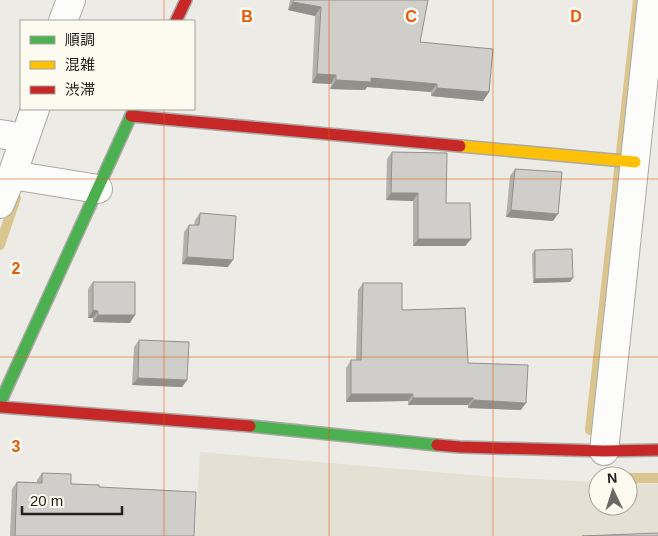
<svg xmlns="http://www.w3.org/2000/svg" width="658" height="536" viewBox="0 0 658 536" font-family="Arial,'Noto Sans JP',sans-serif">
<style>
.built{fill:#e4e0d4}
.lines{fill:none;stroke-linecap:round;stroke-linejoin:round}
.stream{stroke:#dac58f;stroke-width:10}
.street-casing{stroke:#aaa9a5;stroke-width:30}
.fast-casing{stroke:#aaa9a5;stroke-width:14}
.slow-casing{stroke:#aaa9a5;stroke-width:14}
.jam-casing{stroke:#aaa9a5;stroke-width:14}
.street{stroke:#fcfcfb;stroke-width:28}
.fast{stroke:#4caf50;stroke-width:11}
.slow{stroke:#ffc107;stroke-width:11}
.jam{stroke:#c62828;stroke-width:11}
.wall{fill:#b3b1ae}
.shaded-wall{fill:#92908d}
.building{fill:#d0ceca;stroke:#92908d}
.grid{fill:none;stroke:#e8590c;stroke-width:1;stroke-opacity:0.55}
.grid-label{font-size:16px;text-anchor:middle;font-weight:bold;fill:#e8590c;stroke:#fdfaf0;stroke-width:5;stroke-linejoin:round;paint-order:stroke}
</style>
<rect width="100%" height="100%" fill="#edebe6"/>
<path class="built" d="M 200,452 L 495,477 L 598,482 L 598,506 L 628,506 L 628,483 L 658,484 L 658,536 L 195,536 Z"/>
<g class="lines">
<path class="stream" d="M 0,245 L 16,198
M 590,430 L 638,0
M 628,478 L 658,478"/>
<g class="street-casing">
<path id="street" d="M 63,21 L 71,0
M 0,134 L 25,138
M 12,175 L 98,189
M 0,204 L 12,175 L 35,109
M 604,451 L 652,0"/>
</g>
<g class="fast-casing">
<path id="fast" d="M 0,403 L 134,109
M 250,426 L 437,445"/>
</g>
<g class="slow-casing">
<path id="slow" d="M 460,146 L 635,162"/>
</g>
<g class="jam-casing">
<path id="jam" d="M 176,21 L 186,0
M 131,116 L 460,146
M 0,407 L 250,426
M 437,445 L 460,447 L 604,451 L 658,450"/>
</g>
<use href="#street" class="street"/>
<use href="#fast" class="fast"/>
<use href="#slow" class="slow"/>
<use href="#jam" class="jam"/>
</g>
<path class="wall" d="M 290,0 L 428,0 L 420,42 L 489,92 L 483,101 L 431,96 L 431,92 L 367,87 L 365,90 L 330,89 L 331,84 L 312,83 L 315,16 L 288,10 Z
M 392,152 L 446,203 L 471,239 L 465,246 L 413,246 L 413,201 L 386,200 L 387,159 Z
M 515,169 L 553,221 L 506,217 L 510,176 Z
M 200,213 L 228,267 L 182,264 L 184,232 L 189,225 L 194,225 L 195,220 Z
M 535,250 L 570,282 L 533,283 L 532,254 Z
M 93,282 L 130,323 L 93,322 L 93,318 L 88,318 L 88,289 Z
M 363,283 L 402,310 L 468,363 L 521,410 L 468,408 L 468,405 L 408,405 L 408,401 L 346,402 L 346,368 L 351,360 L 356,360 L 358,290 Z
M 139,340 L 187,380 L 182,387 L 132,385 L 134,347 Z
M 42,473 L 71,484 L 99,487 L 194,536 L 10,536 L 12,489 L 17,482 L 37,483 L 37,480 Z"/>
<path class="shaded-wall" d="M 293,2 L 321,7 L 315,16 L 288,10 Z
M 317,74 L 336,75 L 331,84 L 312,83 Z
M 371,78 L 437,84 L 431,92 L 367,87 L 365,90 L 330,89 L 336,80 Z
M 437,88 L 489,92 L 483,101 L 431,96 Z
M 391,193 L 418,193 L 413,201 L 386,200 Z
M 511,210 L 558,214 L 553,221 L 506,217 Z
M 418,239 L 471,239 L 465,246 L 413,246 Z
M 187,257 L 233,260 L 228,267 L 182,264 Z
M 573,278 L 570,282 L 533,283 L 535,279 Z
M 93,310 L 98,311 L 93,318 L 88,318 Z
M 98,315 L 135,315 L 130,323 L 93,322 Z
M 138,378 L 187,380 L 182,387 L 132,385 Z
M 351,394 L 413,394 L 408,401 L 346,402 Z
M 413,398 L 473,398 L 468,405 L 408,405 Z
M 473,400 L 526,403 L 521,410 L 468,408 Z"/>
<path class="building" d="M 294,0 L 428,0 L 420,42 L 493,49 L 489,92 L 437,88 L 437,84 L 371,78 L 371,82 L 336,80 L 336,75 L 317,74 L 321,7 L 293,2 Z
M 392,152 L 447,153 L 446,203 L 470,203 L 471,239 L 418,239 L 418,193 L 391,193 Z
M 515,169 L 562,172 L 558,214 L 511,210 Z
M 200,213 L 236,216 L 233,260 L 187,257 L 189,225 L 199,225 Z
M 572,249 L 573,278 L 535,279 L 535,250 Z
M 93,282 L 135,282 L 135,315 L 98,315 L 98,311 L 93,310 Z
M 363,283 L 402,283 L 402,310 L 465,308 L 468,363 L 528,365 L 526,403 L 473,400 L 473,398 L 413,398 L 413,394 L 351,394 L 351,360 L 361,360 Z
M 139,340 L 189,342 L 187,380 L 138,378 Z
M 42,473 L 71,474 L 71,484 L 99,485 L 99,487 L 196,492 L 194,536 L 15,536 L 17,482 L 42,483 Z
M 658,533 L 658,536 L 582,536 Z"/>
<path class="grid" d="M 164,0 L 164,21M 329,0 L 329,536M 493,0 L 493,536M 164,109 L 164,536M 0,179 L 658,179M 0,357 L 658,357"/>
<g class="grid-label">
<text x="247" y="22">B</text>
<text x="411" y="22">C</text>
<text x="576" y="22">D</text>
<text x="16" y="274">2</text>
<text x="16" y="452">3</text>
</g>
<rect x="20" y="20" width="175" height="90" fill="#fdfaf0" stroke="#a6a39c"/>
<rect x="30" y="36" width="25" height="8" fill="#4caf50" stroke="#a6a39c"/>
<text x="65" y="45" font-size="15" fill="#23211e">順調</text>
<rect x="30" y="61" width="25" height="8" fill="#ffc107" stroke="#a6a39c"/>
<text x="65" y="70" font-size="15" fill="#23211e">混雑</text>
<rect x="30" y="86" width="25" height="8" fill="#c62828" stroke="#a6a39c"/>
<text x="65" y="95" font-size="15" fill="#23211e">渋滞</text>
<g transform="translate(613 491) rotate(356)"><circle r="24" fill="#fdfaf0" stroke="#a6a39c"/>
<path d="M0-4L9 19L0 12L-9 19Z" fill="#6a6864"/>
<text y="-8" font-size="14" font-weight="bold" text-anchor="middle" fill="#23211e">N</text>
</g>
<path d="M22 506v8h100v-8" fill="none" stroke="#23211e" stroke-width="2.5"/>
<text x="30" y="506" font-size="15" fill="#23211e" stroke="#fdfaf0" stroke-width="4" paint-order="stroke">20 m</text>
</svg>
